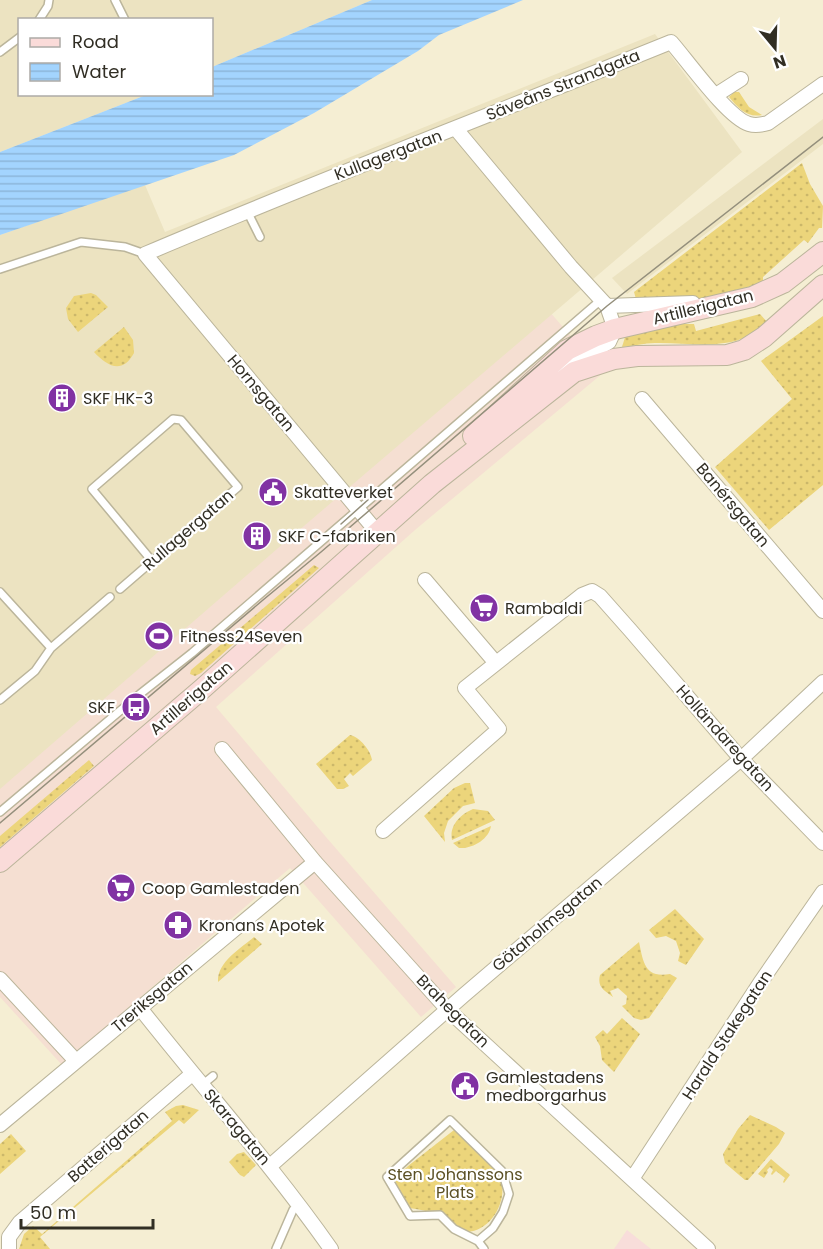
<svg xmlns="http://www.w3.org/2000/svg" width="823" height="1249" viewBox="0 0 823 1249" font-family="Poppins,sans-serif">
<style>
.commercial{fill:#f5dfd2}
.built{fill:#ece3c1}
.education{fill:#f8ddda}
.grass{fill:url(#grass-dots)}
.water{fill:url(#water-rules)}
.lines{fill:none;stroke-linecap:round;stroke-linejoin:round}
.service-casing{stroke:#bbb59b;stroke-width:10}
.minor-casing{stroke:#bbb59b;stroke-width:16}
.secondary-casing{stroke:#bbb59b;stroke-width:22}
.service{stroke:#fff;stroke-width:7}
.minor{stroke:#fff;stroke-width:14}
.secondary{stroke:#fadbd9;stroke-width:20}
.tram{stroke:#948f7c;stroke-width:1.5}
.labels{text-anchor:middle;dominant-baseline:central;stroke-width:4.5;stroke-linejoin:round;paint-order:stroke}
.street-label{font-size:16px;fill:#312e24;stroke:#fff}
.poi-label{font-size:16px;fill:#312e24;stroke:#fff;text-anchor:start}
.park-label{font-size:16px;fill:#5b5024;stroke:#fff}
</style>
<defs>
<pattern id="grass-dots" width="8" height="8" patternUnits="userSpaceOnUse" patternTransform="scale(1.5)"><rect width="8" height="8" fill="#ecd57b"/><path d="M2 2h.1M6 6h.1" fill="none" stroke="#cbb76a" stroke-width="1.8" stroke-linecap="round"/></pattern>
<pattern id="water-rules" width="6" height="5" patternUnits="userSpaceOnUse" patternTransform="scale(1.5)"><rect width="6" height="5" fill="#a3d4fe"/><path d="M0 2.5h6" fill="none" stroke="#8db6da"/></pattern>
</defs>
<rect width="100%" height="100%" fill="#f5eed3"/>
<path class="commercial" d="M 549,311 L 603,373 L 415,530 L 216,707 L 326,837 L 456,987 L 421,1017 L 290,868 L 62,1065 L 0,997 L 0,781 Z"/>
<path class="built" d="M 0,0 L 372,0 L 212,67 L 212,20 L 20,20 L 20,94 L 146,95 L 0,152 Z
M 655,34 L 742,152 L 277,549 L 0,789 L 0,235 L 110,196 L 145,185 L 165,232 Z
M 823,119 L 823,144 L 627,294 L 612,278 Z"/>
<path class="education" d="M 627,1230 L 651,1249 L 614,1249 Z"/>
<path class="grass" d="M 734,92 L 739,92 L 749,107 L 762,115 C 747,118 738,108 729,97 Z
M 802,163 L 810,184 L 823,206 L 822,228 L 819,228 L 808,243 L 804,240 L 763,277 L 763,282 C 726,302 677,301 636,299 L 634,292 Z
M 91,293 L 96,295 L 108,307 L 78,332 L 68,319 L 66,308 L 74,296 Z
M 760,314 L 767,322 C 738,354 693,342 655,343 C 644,343 633,346 622,347 L 626,334 L 677,324 L 694,324 L 696,331 Z
M 823,316 L 823,485 L 769,530 L 715,467 L 792,399 L 761,361 Z
M 124,327 L 133,340 L 134,353 C 122,375 107,366 94,352 Z
M 314,565 L 319,568 L 201,673 L 195,676 L 190,674 L 191,670 Z
M 350,735 C 360,737 371,751 372,760 L 353,776 L 350,773 L 344,779 L 349,786 L 343,789 L 337,789 L 316,764 Z
M 89,760 L 94,766 L 0,847 L 0,836 Z
M 465,783 L 470,783 L 475,803 L 463,806 L 448,821 L 444,833 L 445,842 L 424,816 L 454,788 Z
M 473,809 L 488,811 L 495,820 L 452,840 C 449,825 461,814 473,809 Z
M 491,826 C 489,839 473,849 459,848 L 453,843 Z
M 675,909 L 704,939 L 686,965 L 678,961 L 680,953 L 676,941 L 666,936 L 656,938 L 649,930 Z
M 254,937 L 262,944 L 218,982 C 217,962 240,949 254,937 Z
M 639,942 C 643,960 644,979 670,974 L 677,978 L 649,1018 L 641,1020 L 634,1018 L 622,1006 L 626,1004 L 627,996 L 618,988 L 610,991 L 613,997 C 604,990 597,987 600,975 Z
M 622,1018 L 640,1034 L 614,1072 L 602,1060 L 600,1046 L 595,1037 L 603,1030 L 607,1034 Z
M 183,1105 L 199,1110 L 184,1124 L 179,1120 L 40,1237 L 50,1249 L 19,1249 L 24,1234 L 33,1226 L 42,1234 L 172,1121 L 165,1112 L 176,1106 Z
M 750,1115 L 776,1127 L 785,1133 L 779,1144 L 748,1180 L 745,1180 L 725,1163 L 723,1154 L 738,1129 Z
M 454,1130 C 467,1143 488,1158 497,1172 C 512,1193 494,1231 467,1232 C 451,1233 445,1218 431,1213 C 424,1210 416,1209 409,1208 L 392,1182 L 408,1166 Z
M 11,1134 L 26,1151 L 0,1174 L 0,1144 Z
M 244,1152 L 256,1165 L 244,1177 L 240,1175 L 229,1162 L 237,1154 Z
M 771,1159 L 790,1175 L 784,1183 L 783,1182 L 785,1178 L 776,1171 L 772,1175 L 771,1174 L 773,1170 L 770,1167 L 767,1170 L 768,1172 L 764,1178 L 758,1174 Z"/>
<path class="water" d="M 372,0 L 523,0 L 439,35 L 418,51 L 314,113 L 234,155 L 0,235 L 0,152 L 146,95 L 212,94 L 212,67 Z"/>
<g class="lines">
<g class="service-casing">
<path id="service" d="M 115,0 L 125,20
M 39,20 L 48,6 L 49,0
M 0,52 L 20,37
M 247,211 L 260,237
M 0,269 L 81,242 L 125,247 L 145,254
M 120,589 L 238,487 L 181,420 L 173,419 L 92,489 L 152,561
M 0,592 L 51,648
M 0,700 L 35,671 L 51,648 L 110,597
M 0,812 L 140,694 L 192,653 L 602,299
M 202,1085 L 213,1076
M 478,1241 L 493,1228 L 503,1212 L 509,1194 L 502,1171 L 450,1120 L 387,1177 L 410,1216 L 440,1215 L 454,1229 L 478,1241 L 484,1249
M 276,1249 L 293,1210 L 300,1204"/>
</g>
<g class="minor-casing">
<path id="minor" d="M 716,95 L 741,79
M 456,129 L 571,267 L 607,306 L 693,303
M 560,371 L 609,342 L 615,329 L 607,306
M 642,399 L 823,611
M 377,532 L 145,254 C 319,180 496,113 671,42 C 687,60 728,118 749,124 C 756,126 761,125 768,123 L 823,84
M 425,580 L 495,662
M 222,749 L 315,862 L 448,1010 L 708,1249
M 383,831 L 499,729 L 465,688 L 582,595 L 592,591 L 600,596 L 631,631 L 741,759 L 823,843
M 0,979 L 76,1061
M 140,1008 C 203,1088 272,1165 331,1249
M 0,1125 L 315,862
M 270,1166 L 464,995 L 741,759 L 823,682
M 632,1179 L 760,983 L 823,892
M 9,1249 L 9,1237 L 20,1222 L 192,1074"/>
</g>
<g class="secondary-casing">
<path id="secondary" d="M 473,436 L 567,350 L 596,336 L 615,329 L 752,297 L 783,283 L 823,252
M 0,862 L 202,689 L 432,484 L 574,372 L 614,359 L 637,356 L 727,355 L 744,350 L 764,337 L 823,285"/>
</g>
<use href="#service" class="service"/>
<use href="#minor" class="minor"/>
<use href="#secondary" class="secondary"/>
<path class="tram" d="M 341,524 L 379,490
M 0,823 L 263,600 L 321,552 L 607,306 L 823,137"/>
</g>
<defs>
<g id="building-disc" transform="scale(1.5)"><circle r="9.5" fill="#8132a3" stroke="#fff"/><path d="M-4-6H4V6H1V3H-1V6H-4ZM-2.5-4.3h1.7v1.8h-1.7ZM.8-4.3h1.7v1.8H.8ZM-2.5-1h1.7V.8h-1.7ZM.8-1h1.7V.8H.8Z" fill="#fff"/></g>
<g id="civic-disc" transform="scale(1.5)"><circle r="9.5" fill="#8132a3" stroke="#fff"/><path d="M-.6-6.5H3V-4.5H.6V-3L4-1V1h2V6H-6V1h2V-1L-.6-3ZM-1.2 2.5V6h2.4V2.5Z" fill="#fff"/></g>
<g id="supermarket-disc" transform="scale(1.5)"><circle r="9.5" fill="#8132a3" stroke="#fff"/><path d="M-6-5.5h2.5l.6 2H6L4.5 2H-2.5L-4.4-4H-6ZM-1.5 3.2a1.3 1.3 0 1 0 .1 0ZM3 3.2a1.3 1.3 0 1 0 .1 0Z" fill="#fff"/></g>
<g id="stadium-disc" transform="scale(1.5)"><circle r="9.5" fill="#8132a3" stroke="#fff"/><path d="M0-5a6.5 5 0 1 0 0 10a6.5 5 0 1 0 0-10ZM-3.5-1.8h7v3.6h-7Z" fill="#fff"/></g>
<g id="bus-disc" transform="scale(1.5)"><circle r="9.5" fill="#8132a3" stroke="#fff"/><path d="M-5-6H5V4H4V6H2V4H-2V6H-4V4H-5ZM-3.5-4V0h7V-4ZM-3.5 1.2v1.5H-2V1.2ZM2 1.2v1.5H3.5V1.2Z" fill="#fff"/></g>
<g id="pharmacy-disc" transform="scale(1.5)"><circle r="9.5" fill="#8132a3" stroke="#fff"/><path d="M-2-6h4v4h4v4h-4v4h-4v-4h-4v-4h4Z" fill="#fff"/></g>
</defs>
<g fill-rule="evenodd">
<use href="#building-disc" x="62" y="398"/>
<use href="#civic-disc" x="273" y="492"/>
<use href="#building-disc" x="257" y="536"/>
<use href="#supermarket-disc" x="484" y="608"/>
<use href="#stadium-disc" x="159" y="636"/>
<use href="#bus-disc" x="136" y="707"/>
<use href="#supermarket-disc" x="121" y="888"/>
<use href="#pharmacy-disc" x="178" y="925"/>
<use href="#civic-disc" x="465" y="1086"/>
</g>
<g class="labels">
<g class="street-label">
<text transform="translate(563 85) rotate(-22)">Säveåns Strandgata</text>
<text transform="translate(388 155) rotate(-21)">Kullagergatan</text>
<text transform="translate(703 307) rotate(-14)">Artillerigatan</text>
<text transform="translate(261 393) rotate(50)">Hornsgatan</text>
<text transform="translate(733 505) rotate(50)">Banérsgatan</text>
<text transform="translate(188 530) rotate(-41)">Rullagergatan</text>
<text transform="translate(191 698) rotate(-41)">Artillerigatan</text>
<text transform="translate(725 738) rotate(48)">Holländaregatan</text>
<text transform="translate(547 924) rotate(-40)">Götaholmsgatan</text>
<text transform="translate(152 997) rotate(-40)">Treriksgatan</text>
<text transform="translate(453 1011) rotate(45)">Brahegatan</text>
<text transform="translate(727 1035) rotate(-57)">Harald Stakegatan</text>
<text transform="translate(237 1127) rotate(50)">Skaragatan</text>
<text transform="translate(108 1146) rotate(-41)">Batterigatan</text>
</g>
<g class="poi-label">
<text x="83" y="398">SKF HK-3</text>
<text x="294" y="492">Skatteverket</text>
<text x="278" y="536">SKF C-fabriken</text>
<text x="505" y="608">Rambaldi</text>
<text x="180" y="636">Fitness24Seven</text>
<text x="115" y="707" text-anchor="end">SKF</text>
<text x="142" y="888">Coop Gamlestaden</text>
<text x="199" y="925">Kronans Apotek</text>
<text x="486" y="1077">Gamlestadens<tspan x="486" dy="18">medborgarhus</tspan></text>
</g>
<g class="park-label">
<text x="455" y="1174">Sten Johanssons<tspan x="455" dy="18">Plats</tspan></text>
</g>
</g>
<rect x="18" y="18" width="195" height="78" fill="#ffffff" stroke="#adaba7" stroke-width="1.5"/>
<rect x="30" y="38" width="30" height="9" fill="#fadbd9" stroke="#adaba7" stroke-width="1.5"/>
<text x="72" y="48" font-size="18" fill="#312e24">Road</text>
<rect x="30" y="63" width="30" height="18" fill="url(#water-rules)" stroke="#adaba7" stroke-width="1.5"/>
<text x="72" y="78" font-size="18" fill="#312e24">Water</text>
<g transform="translate(775 48) rotate(161)" stroke="#ffffff" stroke-width="4.5" paint-order="stroke">
<path d="M0-4.5L10 22L0 15L-10 22Z" fill="#312e24"/>
<text y="-9" font-size="16" font-weight="bold" text-anchor="middle" fill="#312e24">N</text>
</g>
<path d="M21 1219v9h132v-9" fill="none" stroke="#312e24" stroke-width="3"/>
<text x="30" y="1219" font-size="18" fill="#312e24" stroke="#ffffff" stroke-width="4.5" paint-order="stroke">50 m</text>
</svg>
